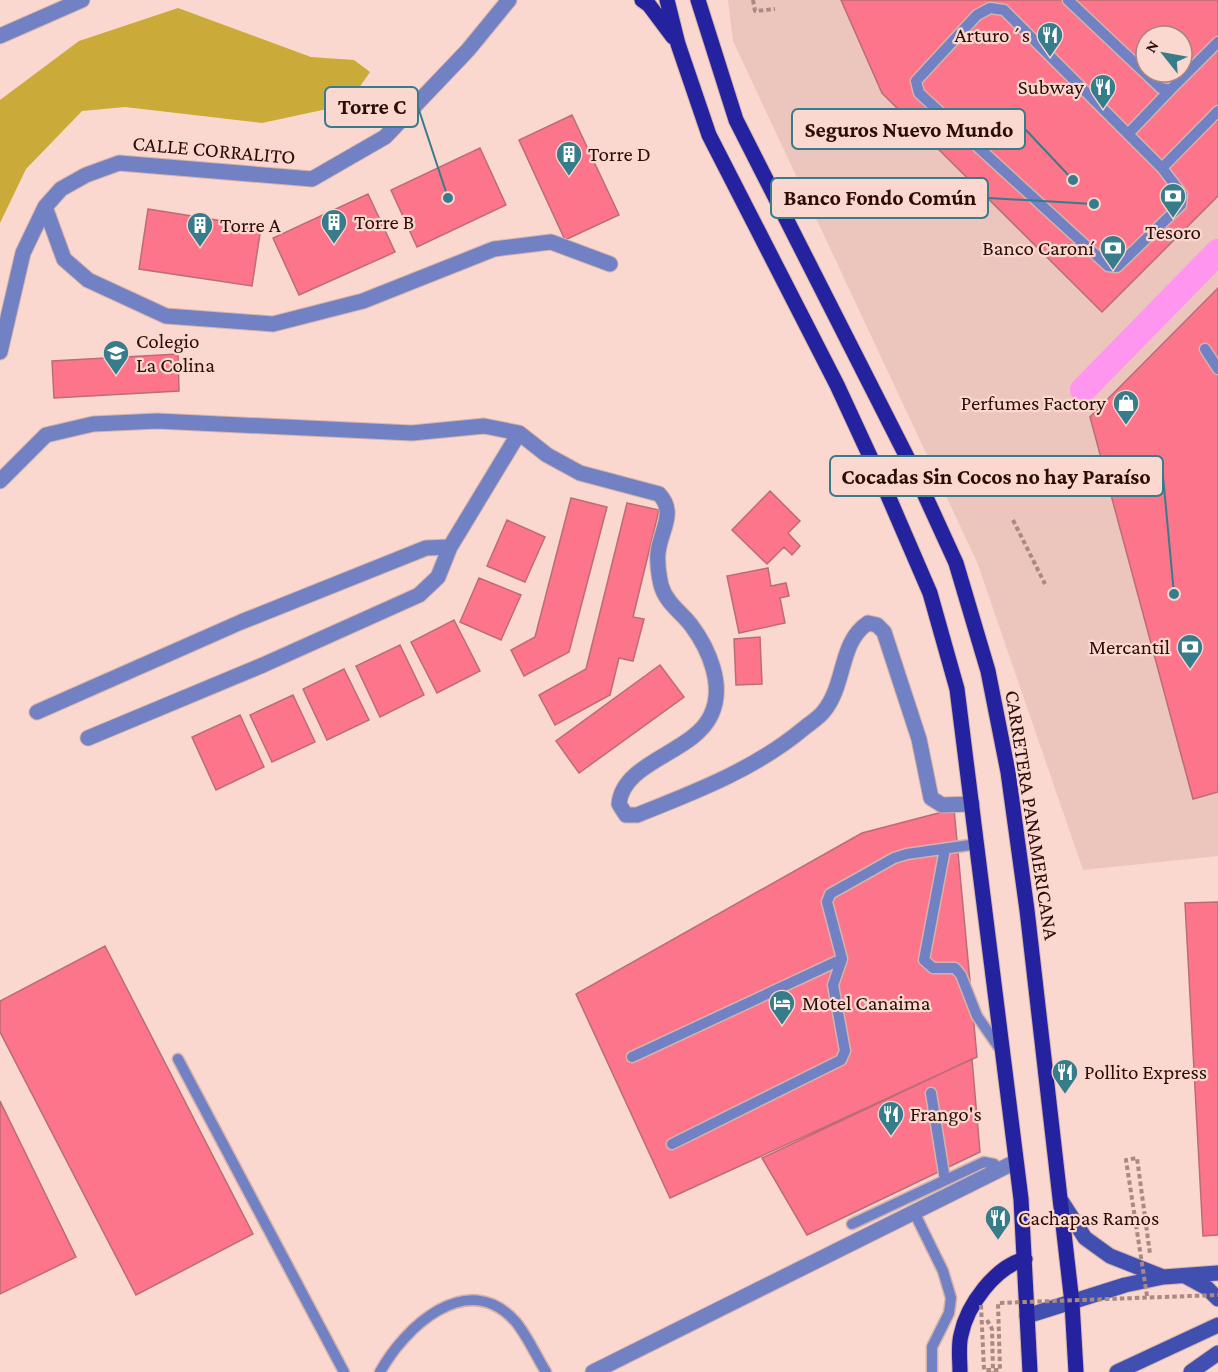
<svg xmlns="http://www.w3.org/2000/svg" width="1218" height="1372" viewBox="0 0 1218 1372" font-family="'Crimson Pro',serif">
<style>
.built{fill:#ecc6bd;fill-rule:evenodd}
.forest{fill:#caaa39}
.lines{fill:none;stroke-linecap:round;stroke-linejoin:round}
.canal{stroke:#fe95ef;stroke-width:26}
.building{fill:#fc758a;stroke:#bc6c76;stroke-width:1.5;fill-rule:evenodd}
.lane-casing{stroke:#d5b3ab;stroke-width:13}
.street-casing{stroke:#d5b3ab;stroke-width:17}
.secondary-casing{stroke:#d5b3ab;stroke-width:17}
.primary-casing{stroke:#d5b3ab;stroke-width:17}
.path{stroke:#aa8982;stroke-width:4;stroke-dasharray:4.5 3;stroke-linecap:butt}
.lane{stroke:#7181c3;stroke-width:10}
.street{stroke:#7181c3;stroke-width:15}
.secondary{stroke:#404fb0;stroke-width:15}
.primary{stroke:#25229f;stroke-width:15}
.path-bridge{stroke:#aa8982;stroke-width:4;stroke-dasharray:4.5 3;stroke-linecap:butt}
.labels{text-anchor:middle;dominant-baseline:central;stroke-width:4.5;stroke-linejoin:round;paint-order:stroke}
.poi-label{font-size:21px;fill:#2b0d08;stroke:#fad7cf;text-anchor:start}
.street-label{font-size:21px;fill:#2b0d08;stroke:#fad7cf}
.leader{fill:none;stroke:#377c8a;stroke-width:2}
.callout-dot{fill:#377c8a;stroke:#fad7cf;stroke-width:2}
.callout{fill:#fad7cf;stroke:#377c8a;stroke-width:2}
.callout-label{font-size:22px;text-anchor:middle;font-weight:bold;fill:#2b0d08}
</style>
<rect width="100%" height="100%" fill="#fad7cf"/>
<path class="built" d="M 728,0 L 1218,0 L 1218,856 L 1083,870 L 977,562 L 733,41 ZM 1146,36 L 1182,36 L 1182,72 L 1146,72 Z"/>
<path class="forest" d="M 178,8 L 311,57 L 354,60 L 370,72 L 356,92 L 327,109 L 262,123 L 125,107 L 82,111 L 26,169 L 0,223 L 0,100 L 79,41 Z"/>
<g class="lines">
<path class="canal" d="M 1083,390 L 1218,252"/>
</g>
<path class="building" d="M 841,0 L 1218,0 L 1218,196 L 1102,312 L 882,93 ZM 1146,36 L 1182,36 L 1182,72 L 1146,72 Z
M 572,115 L 619,215 L 565,240 L 519,140 Z
M 480,148 L 506,205 L 417,247 L 391,190 Z
M 368,194 L 395,252 L 299,295 L 273,238 Z
M 148,209 L 261,227 L 252,286 L 139,269 Z
M 1218,288 L 1218,792 L 1193,799 L 1090,417 Z
M 178,354 L 179,391 L 54,398 L 52,361 Z
M 770,491 L 800,521 L 788,533 L 800,546 L 792,555 L 784,547 L 767,564 L 732,530 Z
M 571,498 L 607,507 L 569,652 L 524,676 L 511,650 L 535,637 Z
M 627,503 L 659,510 L 633,617 L 644,619 L 633,661 L 619,658 L 610,695 L 555,725 L 539,695 L 586,669 Z
M 507,520 L 545,537 L 525,582 L 487,566 Z
M 768,568 L 771,586 L 786,583 L 789,596 L 780,598 L 785,623 L 739,633 L 727,576 Z
M 479,578 L 521,595 L 501,640 L 460,622 Z
M 454,620 L 480,671 L 437,693 L 411,642 Z
M 760,637 L 762,684 L 736,685 L 734,639 Z
M 400,645 L 424,695 L 380,717 L 356,666 Z
M 660,665 L 684,697 L 579,773 L 556,741 Z
M 344,669 L 369,720 L 327,740 L 303,689 Z
M 293,695 L 315,742 L 272,762 L 250,715 Z
M 240,715 L 264,767 L 216,790 L 192,737 Z
M 954,809 L 977,1057 L 670,1198 L 576,994 L 862,833 Z
M 1218,902 L 1218,1235 L 1203,1236 L 1185,903 Z
M 105,946 L 253,1234 L 136,1295 L 0,1032 L 0,1001 Z
M 972,1059 L 980,1152 L 807,1235 L 762,1158 Z
M 0,1101 L 76,1257 L 0,1294 Z"/>
<g class="lines">
<g class="lane-casing">
<path id="lane" d="M 1068,0 L 1161,88 L 1170,90 L 1218,42
M 1129,133 L 1170,90
M 1162,168 L 1182,194 L 1181,205 L 1117,267 L 1108,266 L 919,93 L 916,81 L 977,15 L 990,8 L 1004,10 L 1162,168 L 1218,111
M 1205,349 L 1218,369
M 945,849 L 924,960 L 933,968 L 955,968 L 961,975 L 977,1016 L 1000,1049
M 632,1057 L 842,959
M 178,1059 L 344,1372
M 931,1093 L 945,1180
M 672,1144 L 841,1060 L 845,1051 L 833,985 L 842,959 L 827,902 L 830,894 L 894,858 L 907,854 L 977,844
M 914,1212 L 943,1271 L 951,1298 L 949,1313 L 932,1347 L 932,1372
M 852,1224 L 984,1162 L 994,1164 L 999,1170
M 380,1372 C 404,1328 467,1268 515,1321 C 527,1335 536,1356 546,1372"/>
</g>
<g class="street-casing">
<path id="street" d="M 0,36 L 82,0
M 45,207 L 64,259 L 88,280 L 166,316 L 273,324 L 363,301 L 494,249 L 551,242 L 610,264
M 0,352 L 23,253 L 45,207 L 61,189 L 86,175 L 119,163 L 312,179 L 385,137 L 468,50 L 509,0
M 0,481 L 46,435 L 93,424 L 157,421 L 412,433 L 484,426 L 519,433 L 547,455 L 580,473 L 659,494 C 677,513 660,531 658,553 C 657,562 659,577 661,585 C 666,603 681,612 691,625 C 709,649 725,686 711,715 C 694,753 623,761 619,804 L 626,815 L 637,815 C 695,792 755,769 803,729 C 810,723 819,718 824,711 C 846,684 839,642 868,623 L 877,625 L 884,632 L 919,739 L 931,798 L 942,805 L 972,804
M 37,712 L 241,622 L 426,548 L 450,547
M 88,738 L 263,665 L 419,595 L 438,577 L 450,547 L 519,433
M 593,1372 L 1015,1162"/>
</g>
<g class="secondary-casing">
<path id="secondary" d="M 1062,1202 L 1085,1238 L 1110,1256 L 1163,1277
M 1185,1276 L 1207,1288 L 1218,1299
M 1027,1316 L 1125,1285 L 1163,1277 L 1218,1273
M 1117,1372 L 1218,1325
M 1191,1372 L 1218,1353"/>
</g>
<g class="primary-casing">
<path id="primary" d="M 642,0 L 649,5 L 673,37
M 667,0 L 678,44 L 709,135 L 837,385 L 886,491 L 930,593 L 957,689 L 1021,1199 L 1030,1372
M 698,0 L 736,120 L 913,469 L 956,563 L 988,671 L 1008,772 L 1027,910 L 1072,1303 L 1076,1372
M 960,1372 C 960,1360 958,1346 961,1335 C 967,1305 995,1267 1025,1259"/>
</g>
<path class="path" d="M 753,0 L 755,11 L 775,9
M 1013,520 L 1045,584
M 987,1320 L 992,1329 L 993,1372"/>
<use href="#lane" class="lane"/>
<use href="#street" class="street"/>
<use href="#secondary" class="secondary"/>
<use href="#primary" class="primary"/>
<path class="path-bridge" d="M 1147,1296 L 1126,1160 L 1137,1158 L 1150,1254
M 981,1305 L 984,1370 L 1000,1370 L 998,1303 L 1218,1295"/>
</g>
<defs>
<g id="restaurant-pin" transform="scale(1.35)"><path d="M0 17L-7.5 6A9.5 9.5 0 1 1 7.5 6Z" fill="#377c8a" stroke="#fad7cf"/><path d="M-5-6h1v4h1v-4h1v4h1v-4h1v5L-1.5 .5V6h-2V.5L-5-1ZM5-6V6H3V1.5H1.5Q1.5-4 5-6Z" fill="#fff"/></g>
<g id="building-pin" transform="scale(1.35)"><path d="M0 17L-7.5 6A9.5 9.5 0 1 1 7.5 6Z" fill="#377c8a" stroke="#fad7cf"/><path d="M-4-6H4V6H1V3H-1V6H-4ZM-2.5-4.3h1.7v1.8h-1.7ZM.8-4.3h1.7v1.8H.8ZM-2.5-1h1.7V.8h-1.7ZM.8-1h1.7V.8H.8Z" fill="#fff"/></g>
<g id="bank-pin" transform="scale(1.35)"><path d="M0 17L-7.5 6A9.5 9.5 0 1 1 7.5 6Z" fill="#377c8a" stroke="#fad7cf"/><path d="M-6-4H6V4H-6ZM0-2.3a2.3 2.3 0 1 0 0 4.6a2.3 2.3 0 1 0 0-4.6Z" fill="#fff"/></g>
<g id="school-pin" transform="scale(1.35)"><path d="M0 17L-7.5 6A9.5 9.5 0 1 1 7.5 6Z" fill="#377c8a" stroke="#fad7cf"/><path d="M0-5L7-2L0 1L-7-2ZM-4 1L0 2.5L4 1V4Q0 6-4 4Z" fill="#fff"/></g>
<g id="shop-pin" transform="scale(1.35)"><path d="M0 17L-7.5 6A9.5 9.5 0 1 1 7.5 6Z" fill="#377c8a" stroke="#fad7cf"/><path d="M-5-2.5h2.3a2.7 3.5 0 0 1 5.4 0H5L5.5 6h-11ZM-1.5-2.5h3a1.5 2.3 0 0 0-3 0Z" fill="#fff"/></g>
<g id="hotel-pin" transform="scale(1.35)"><path d="M0 17L-7.5 6A9.5 9.5 0 1 1 7.5 6Z" fill="#377c8a" stroke="#fad7cf"/><path d="M-6-4.5h1.5V1H6V5H4.5V3h-9V5H-6ZM-4 0a1.8 1.8 0 1 1 3.6 0ZM.5 0V-2.5h3Q6-2.5 6 0Z" fill="#fff"/></g>
</defs>
<g fill-rule="evenodd">
<use href="#restaurant-pin" x="1050" y="35"/>
<use href="#restaurant-pin" x="1103" y="87"/>
<use href="#building-pin" x="569" y="154"/>
<use href="#bank-pin" x="1173" y="196"/>
<use href="#building-pin" x="334" y="222"/>
<use href="#building-pin" x="200" y="225"/>
<use href="#bank-pin" x="1113" y="248"/>
<use href="#school-pin" x="116" y="353"/>
<use href="#shop-pin" x="1126" y="403"/>
<use href="#bank-pin" x="1190" y="647"/>
<use href="#hotel-pin" x="782" y="1003"/>
<use href="#restaurant-pin" x="1065" y="1072"/>
<use href="#restaurant-pin" x="891" y="1114"/>
<use href="#restaurant-pin" x="998" y="1218"/>
</g>
<g class="labels">
<g class="poi-label">
<text x="1030" y="35" text-anchor="end">Arturo´s</text>
<text x="1084" y="87" text-anchor="end">Subway</text>
<text x="588" y="154">Torre D</text>
<text x="354" y="222">Torre B</text>
<text x="220" y="225">Torre A</text>
<text x="1173" y="232" text-anchor="middle">Tesoro</text>
<text x="1094" y="248" text-anchor="end">Banco Caroní</text>
<text x="136" y="341">Colegio<tspan x="136" dy="24">La Colina</tspan></text>
<text x="1106" y="403" text-anchor="end">Perfumes Factory</text>
<text x="1170" y="647" text-anchor="end">Mercantil</text>
<text x="802" y="1003">Motel Canaima</text>
<text x="1084" y="1072">Pollito Express</text>
<text x="910" y="1114">Frango's</text>
<text x="1018" y="1218">Cachapas Ramos</text>
</g>
<g class="street-label">
<text transform="translate(214 150) rotate(5)">CALLE CORRALITO</text>
<text transform="translate(1032 815) rotate(81)">CARRETERA PANAMERICANA</text>
</g>
</g>
<path class="leader" d="M448 198L418 107M1073 180L1025 129M1094 204L988 198M1174 594L1163 476"/>
<g class="callout-dot">
<circle cx="448" cy="198" r="6"/>
<circle cx="1073" cy="180" r="6"/>
<circle cx="1094" cy="204" r="6"/>
<circle cx="1174" cy="594" r="6"/>
</g>
<g class="callout">
<rect x="325" y="87" width="93" height="40" rx="6"/>
<rect x="792" y="109" width="233" height="40" rx="6"/>
<rect x="771" y="178" width="217" height="40" rx="6"/>
<rect x="830" y="456" width="333" height="40" rx="6"/>
</g>
<g class="callout-label">
<text x="372" y="114">Torre C</text>
<text x="909" y="137">Seguros Nuevo Mundo</text>
<text x="880" y="205">Banco Fondo Común</text>
<text x="996" y="484">Cocadas Sin Cocos no hay Paraíso</text>
</g>
<g transform="translate(1164 54) rotate(301)"><circle r="28" fill="#fad7cf" stroke="#a7867f" stroke-width="1.5"/>
<path d="M0-4.5L10 22L0 15L-10 22Z" fill="#377c8a"/>
<text y="-9" font-size="16" font-weight="bold" text-anchor="middle" fill="#2b0d08">N</text>
</g>
</svg>
